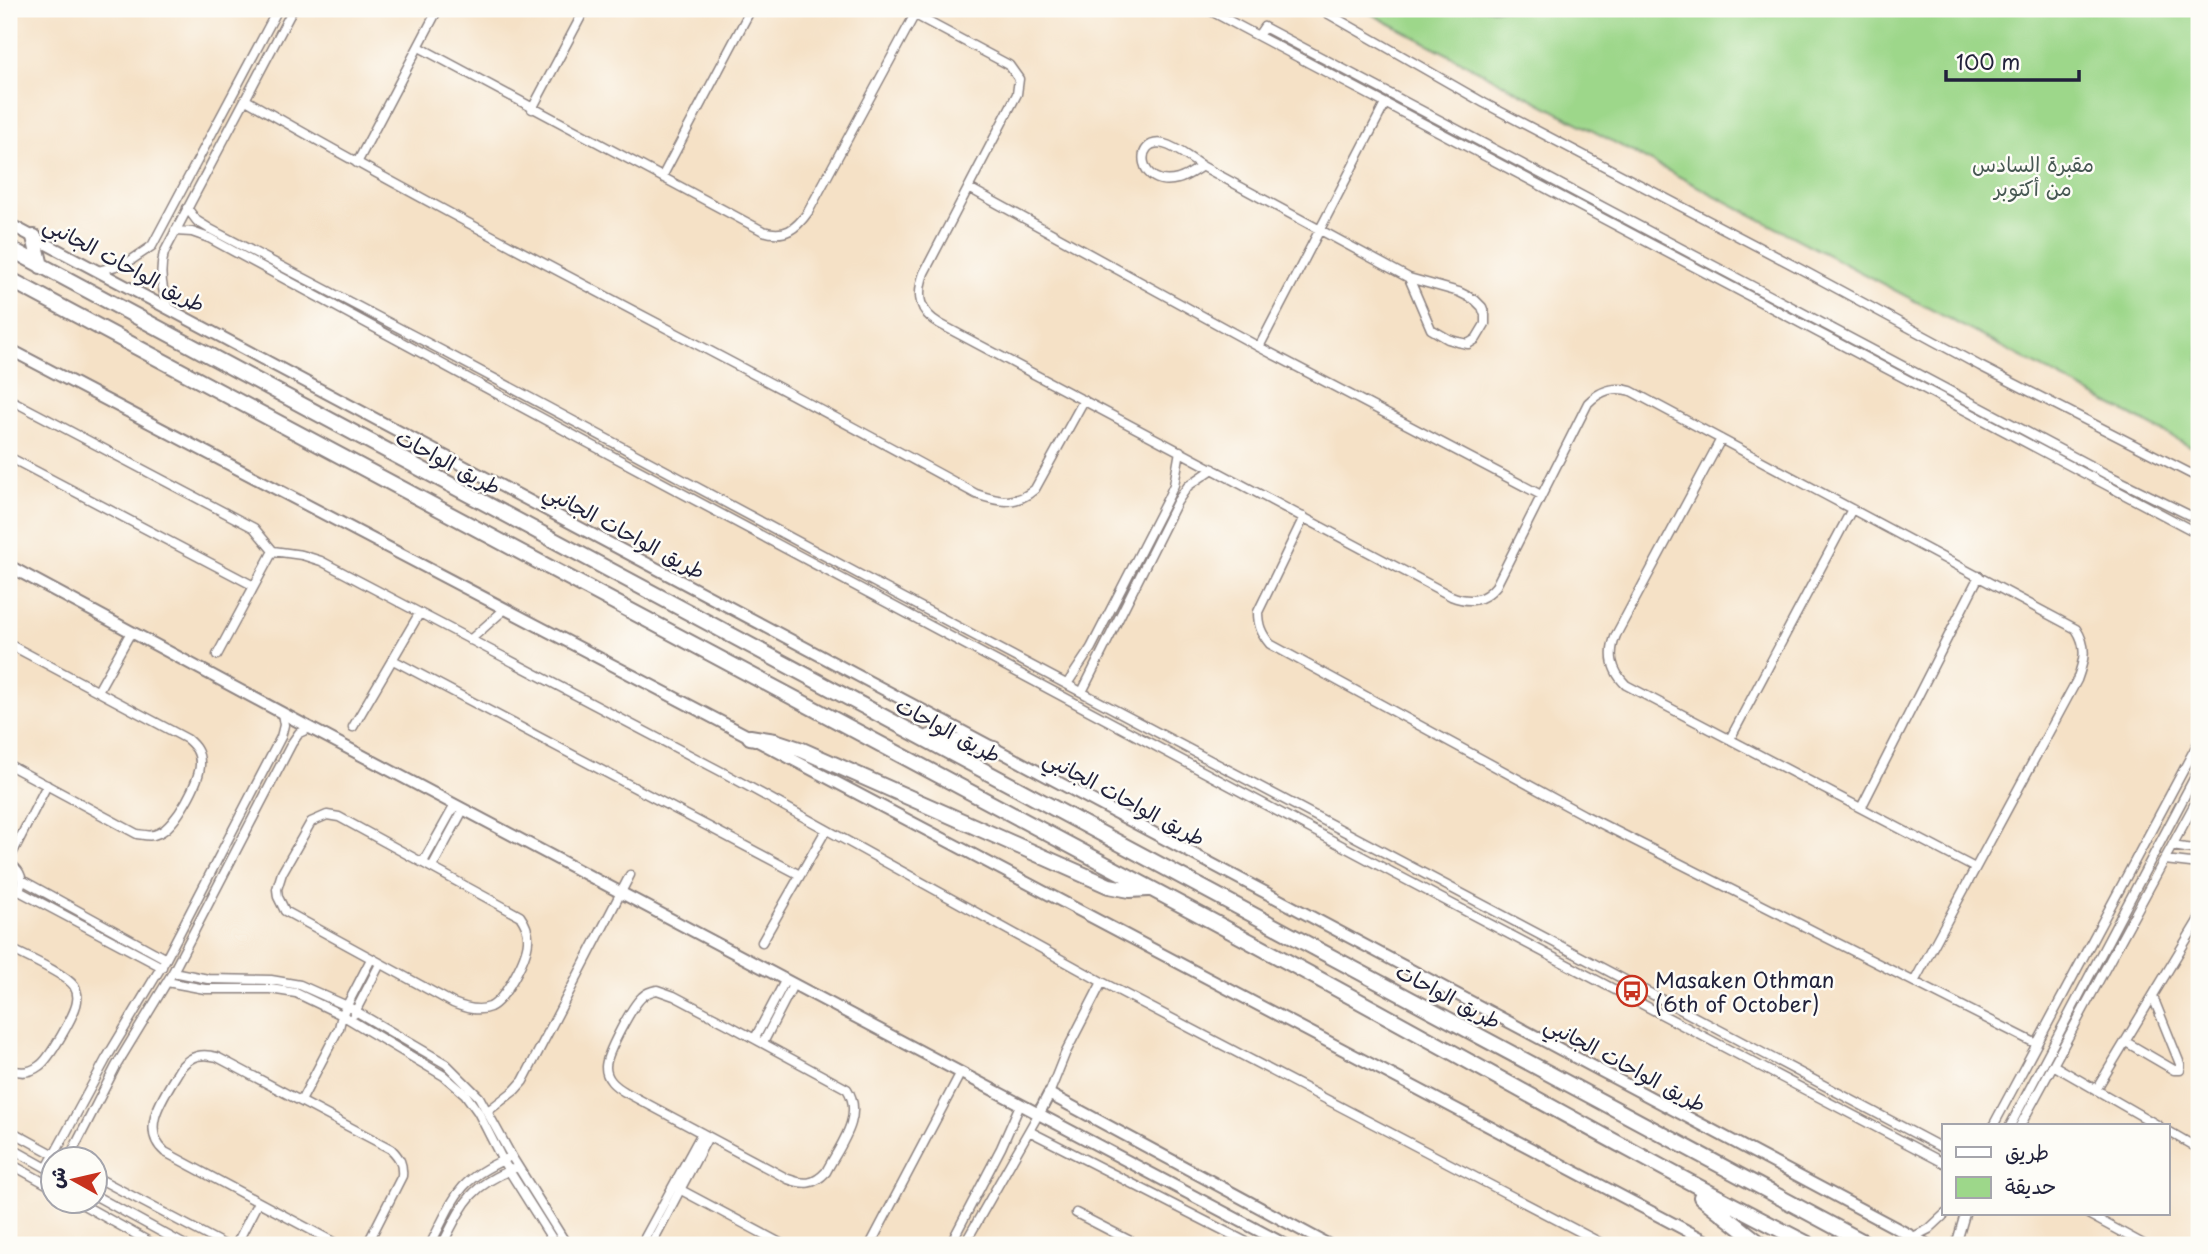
<svg xmlns="http://www.w3.org/2000/svg" width="2208" height="1254" viewBox="0 0 2208 1254" font-family="'Playpen Sans','Playpen Sans Arabic',sans-serif">
<style>
.green{fill:#9dd78a;stroke:#607c62;stroke-width:2}
.lines{fill:none;stroke-linecap:round;stroke-linejoin:round}
.minor-casing{stroke:#8c8280;stroke-width:11}
.tertiary-casing{stroke:#8c8280;stroke-width:14}
.trunk-casing{stroke:#8c8280;stroke-width:18}
.minor{stroke:#fff;stroke-width:8}
.tertiary{stroke:#fff;stroke-width:10}
.trunk{stroke:#fff;stroke-width:14}
.labels{text-anchor:middle;dominant-baseline:central;stroke-width:5;stroke-linejoin:round;paint-order:stroke}
.park-label{font-size:21px;fill:#475853;stroke:#fdfcf7}
.street-label{font-size:21px;fill:#22223b;stroke:#fdfcf7}
.poi-label{font-size:21px;fill:#22223b;stroke:#fdfcf7;text-anchor:start}
</style>
<rect width="100%" height="100%" fill="#fdfcf7"/>
<filter id="ink" filterUnits="userSpaceOnUse"><feTurbulence type="fractalNoise" baseFrequency=".0143" numOctaves="2"/><feDisplacementMap in="SourceGraphic" scale="14" xChannelSelector="R" yChannelSelector="G"/><feConvolveMatrix kernelMatrix="1 2 1 2 8 2 1 2 1" color-interpolation-filters="sRGB"/></filter>
<filter id="wash" filterUnits="userSpaceOnUse"><feTurbulence type="fractalNoise" baseFrequency=".00686" numOctaves="4" result="noise"/><feDisplacementMap in="SourceGraphic" scale="28" xChannelSelector="R" yChannelSelector="G"/><feGaussianBlur stdDeviation="1.57" result="paint"/><feColorMatrix in="noise" values="0 0 0 0 0 0 0 0 0 0 0 0 0 0 0 0 0 1.4 0 .05"/><feComposite in="paint" operator="in"/></filter>
<g filter="url(#wash)">
<rect width="100%" height="100%" fill="#f5e1c6"/>
<path class="green" d="M 1362,9 L 2199,9 L 2199,451 Z"/>
</g>
<g filter="url(#ink)">
<g class="lines">
<g class="minor-casing">
<path id="minor" d="M 904,9 L 1009,65 L 1019,79 L 1017,94 L 924,273 C 916,296 919,312 940,324 L 1451,596 C 1469,603 1483,602 1496,586 L 1588,403 C 1601,390 1614,386 1631,391 L 2076,629 C 2088,647 2084,661 2077,680 L 1914,982
M 1207,9 L 2199,534
M 1320,9 L 1484,103 L 1808,273 L 1980,366 L 2199,478
M 1258,36 L 1264,27 L 2108,475 L 2199,520
M 419,47 L 763,231 C 785,238 796,229 808,212 L 915,14
M 246,100 C 486,238 734,360 976,494 C 999,502 1016,506 1035,489 L 1084,400
M 532,109 L 585,9
M 357,163 L 438,9
M 1202,166 C 1194,171 1186,177 1178,179 C 1138,190 1132,137 1164,144 C 1177,147 1190,159 1202,166 L 1409,278 L 1431,329 L 1448,339 L 1458,342 L 1468,344 L 1476,339 L 1485,324 L 1485,315 L 1482,307 L 1475,300 L 1459,292 L 1409,278
M 662,177 L 751,9
M 969,188 L 1259,347 L 1541,495
M 187,208 L 197,221 L 210,229 L 441,350 L 866,578 L 1944,1149
M 175,231 L 192,232 L 209,238 L 588,443 L 1395,874 L 1944,1163
M 98,271 L 127,263 L 152,246 L 278,9
M 169,308 C 161,289 159,272 164,253 L 293,9
M 1259,347 L 1385,104
M 9,399 L 254,528 L 273,551 L 302,555 L 321,561 L 724,773 L 1102,982 L 1605,1245
M 1721,439 L 1616,635 C 1608,654 1611,670 1626,685 L 1975,868
M 9,457 L 254,586
M 1304,517 L 1258,612 C 1258,625 1261,633 1270,644 L 1584,815 L 2037,1044
M 470,640 L 505,609
M 9,644 L 187,739 C 195,746 200,752 200,763 C 201,780 175,827 159,833 C 151,837 145,835 137,834 L 9,765
M 217,655 L 273,551
M 393,660 L 800,875
M 1067,684 L 1091,648 L 1168,498 L 1174,485 L 1180,451
M 98,691 L 131,632
M 1082,692 L 1177,502 L 1188,486 L 1213,469
M 353,727 L 419,614
M 1730,739 L 1852,509
M 1861,808 L 1979,576
M 327,815 L 339,817 L 520,916 C 525,923 529,932 528,941 C 527,957 505,1000 490,1007 C 478,1012 465,1008 453,1003 L 285,911 L 278,897 L 277,889 L 282,873 L 311,822 Z
M 2172,846 L 2199,850
M 9,860 L 47,785
M 2165,860 L 2199,864
M 423,862 L 455,805
M 9,863 C 17,868 25,877 20,888 L 9,892
M 432,867 L 463,810
M 22,880 L 166,959
M 17,890 L 162,967
M 762,942 L 826,830
M 9,948 C 24,956 66,974 74,986 C 77,991 78,996 77,1001 C 76,1013 49,1060 39,1066 C 30,1073 19,1073 9,1069
M 173,972 L 208,979 L 271,980 L 300,985 L 347,1006 L 446,1064 L 479,1097 L 512,1157 L 567,1245
M 167,982 L 205,989 L 270,989 L 296,993 L 342,1015 L 444,1076 L 465,1094 L 478,1112 L 503,1161 L 556,1245
M 657,990 L 674,996 L 729,1025 L 847,1089 C 865,1116 839,1147 826,1172 C 814,1185 804,1185 788,1179 L 625,1092 C 615,1086 606,1079 606,1067 C 606,1054 632,1006 642,997 C 646,993 651,991 657,990 Z
M 354,1014 L 380,964
M 755,1038 L 785,981
M 2126,1042 L 2174,1070 L 2180,1070 L 2180,1064 L 2153,997
M 763,1043 L 793,985
M 2053,1065 L 2159,1126
M 2096,1090 L 2199,919
M 1049,1094 L 1065,1054 L 1102,982
M 301,1101 L 339,1028 L 342,1015 L 371,959
M 488,1111 L 515,1090 L 523,1081 L 630,875
M 1993,1126 L 2199,741
M 2010,1126 L 2199,769
M 2020,1126 L 2199,796
M 9,1130 L 64,1160
M 1029,1131 L 1252,1245
M 2168,1131 L 2199,1149
M 9,1147 L 52,1171
M 68,1160 L 116,1066 L 173,972 L 292,743 L 299,733 L 310,728
M 9,1163 L 52,1187
M 47,1168 L 106,1059 L 166,959 L 281,737 L 284,725 L 282,713
M 94,1176 L 225,1245
M 681,1190 L 784,1245
M 94,1195 L 185,1245
M 78,1202 L 155,1245
M 1076,1213 L 1138,1245
M 2088,1214 L 2145,1245
M 1913,1237 L 1929,1229 L 1945,1214
M 236,1245 L 258,1202
M 339,1245 L 165,1152 C 137,1128 167,1092 181,1067 C 192,1055 202,1053 217,1057 L 391,1149 C 400,1158 403,1164 402,1176 L 370,1239 L 359,1245
M 430,1245 C 454,1200 455,1181 506,1159
M 442,1245 C 463,1205 468,1187 513,1169
M 641,1245 L 702,1133
M 651,1245 L 708,1137
M 870,1245 L 960,1074
M 950,1245 L 1001,1148 L 1020,1105
M 964,1245 L 1038,1115
M 1956,1245 L 1965,1214"/>
</g>
<g class="tertiary-casing">
<path id="tertiary" d="M 9,224 L 1928,1245
M 9,349 L 750,737 L 1714,1245
M 9,566 L 310,728 L 1286,1245
M 1038,1115 L 1049,1094 L 1329,1245"/>
</g>
<g class="trunk-casing">
<path id="trunk" d="M 34,237 L 41,266
M 9,248 L 1869,1245
M 9,279 C 413,495 818,711 1223,927 C 1419,1032 1612,1144 1810,1245
M 750,737 L 775,741 L 802,750 L 1109,886 L 1130,890 L 1148,889
M 930,737 L 994,749
M 1701,1197 L 1762,1245"/>
</g>
<use href="#minor" class="minor"/>
<use href="#tertiary" class="tertiary"/>
<use href="#trunk" class="trunk"/>
</g>
</g>
<defs>
<g id="bus-ring" transform="scale(1.575)"><circle r="9.5" fill="#fdfcf7" stroke="#c8321e" stroke-width="1.5"/><path d="M-5-6H5V4H4V6H2V4H-2V6H-4V4H-5ZM-3.5-4V0h7V-4ZM-3.5 1.2v1.5H-2V1.2ZM2 1.2v1.5H3.5V1.2Z" fill="#c8321e"/></g>
</defs>
<g fill-rule="evenodd">
<use href="#bus-ring" x="1632" y="991"/>
</g>
<g class="labels">
<g class="park-label">
<text x="2033" y="163">مقبرة السادس<tspan x="2033" dy="24">من أكتوبر</tspan></text>
</g>
<g class="street-label">
<text transform="translate(125 263) rotate(28)">طريق الواحات الجانبي</text>
<text transform="translate(449 461) rotate(28)">طريق الواحات</text>
<text transform="translate(625 530) rotate(28)">طريق الواحات الجانبي</text>
<text transform="translate(949 729) rotate(28)">طريق الواحات</text>
<text transform="translate(1125 797) rotate(28)">طريق الواحات الجانبي</text>
<text transform="translate(1449 995) rotate(28)">طريق الواحات</text>
<text transform="translate(1626 1063) rotate(28)">طريق الواحات الجانبي</text>
</g>
<g class="poi-label">
<text x="1655" y="979">Masaken Othman<tspan x="1655" dy="24">(6th of October)</tspan></text>
</g>
</g>
<rect width="2208" height="1254" fill="none" stroke="#fdfcf7" stroke-width="35"/>
<rect x="1942" y="1124" width="228" height="91" fill="#fdfcf7" stroke="#a5a5ac" stroke-width="2"/>
<rect x="1956" y="1147" width="35" height="10" fill="#ffffff" stroke="#a5a5ac" stroke-width="2"/>
<text x="2005" y="1160" font-size="21" fill="#22223b">طريق</text>
<rect x="1956" y="1177" width="35" height="21" fill="#9dd78a" stroke="#a5a5ac" stroke-width="2"/>
<text x="2005" y="1194" font-size="21" fill="#22223b">حديقة</text>
<g transform="translate(74 1180) rotate(278)"><circle r="33" fill="#fdfcf7" stroke="#a5a5ac" stroke-width="2"/>
<path d="M0-5L12 26L0 18L-12 26Z" fill="#c8321e"/>
<text y="-10" font-size="19" font-weight="bold" text-anchor="middle" fill="#22223b">ش</text>
</g>
<path d="M1946 70v10h133v-10" fill="none" stroke="#22223b" stroke-width="3.5"/>
<text x="1956" y="70" font-size="21" fill="#22223b" stroke="#fdfcf7" stroke-width="5" paint-order="stroke">100 m</text>
</svg>
